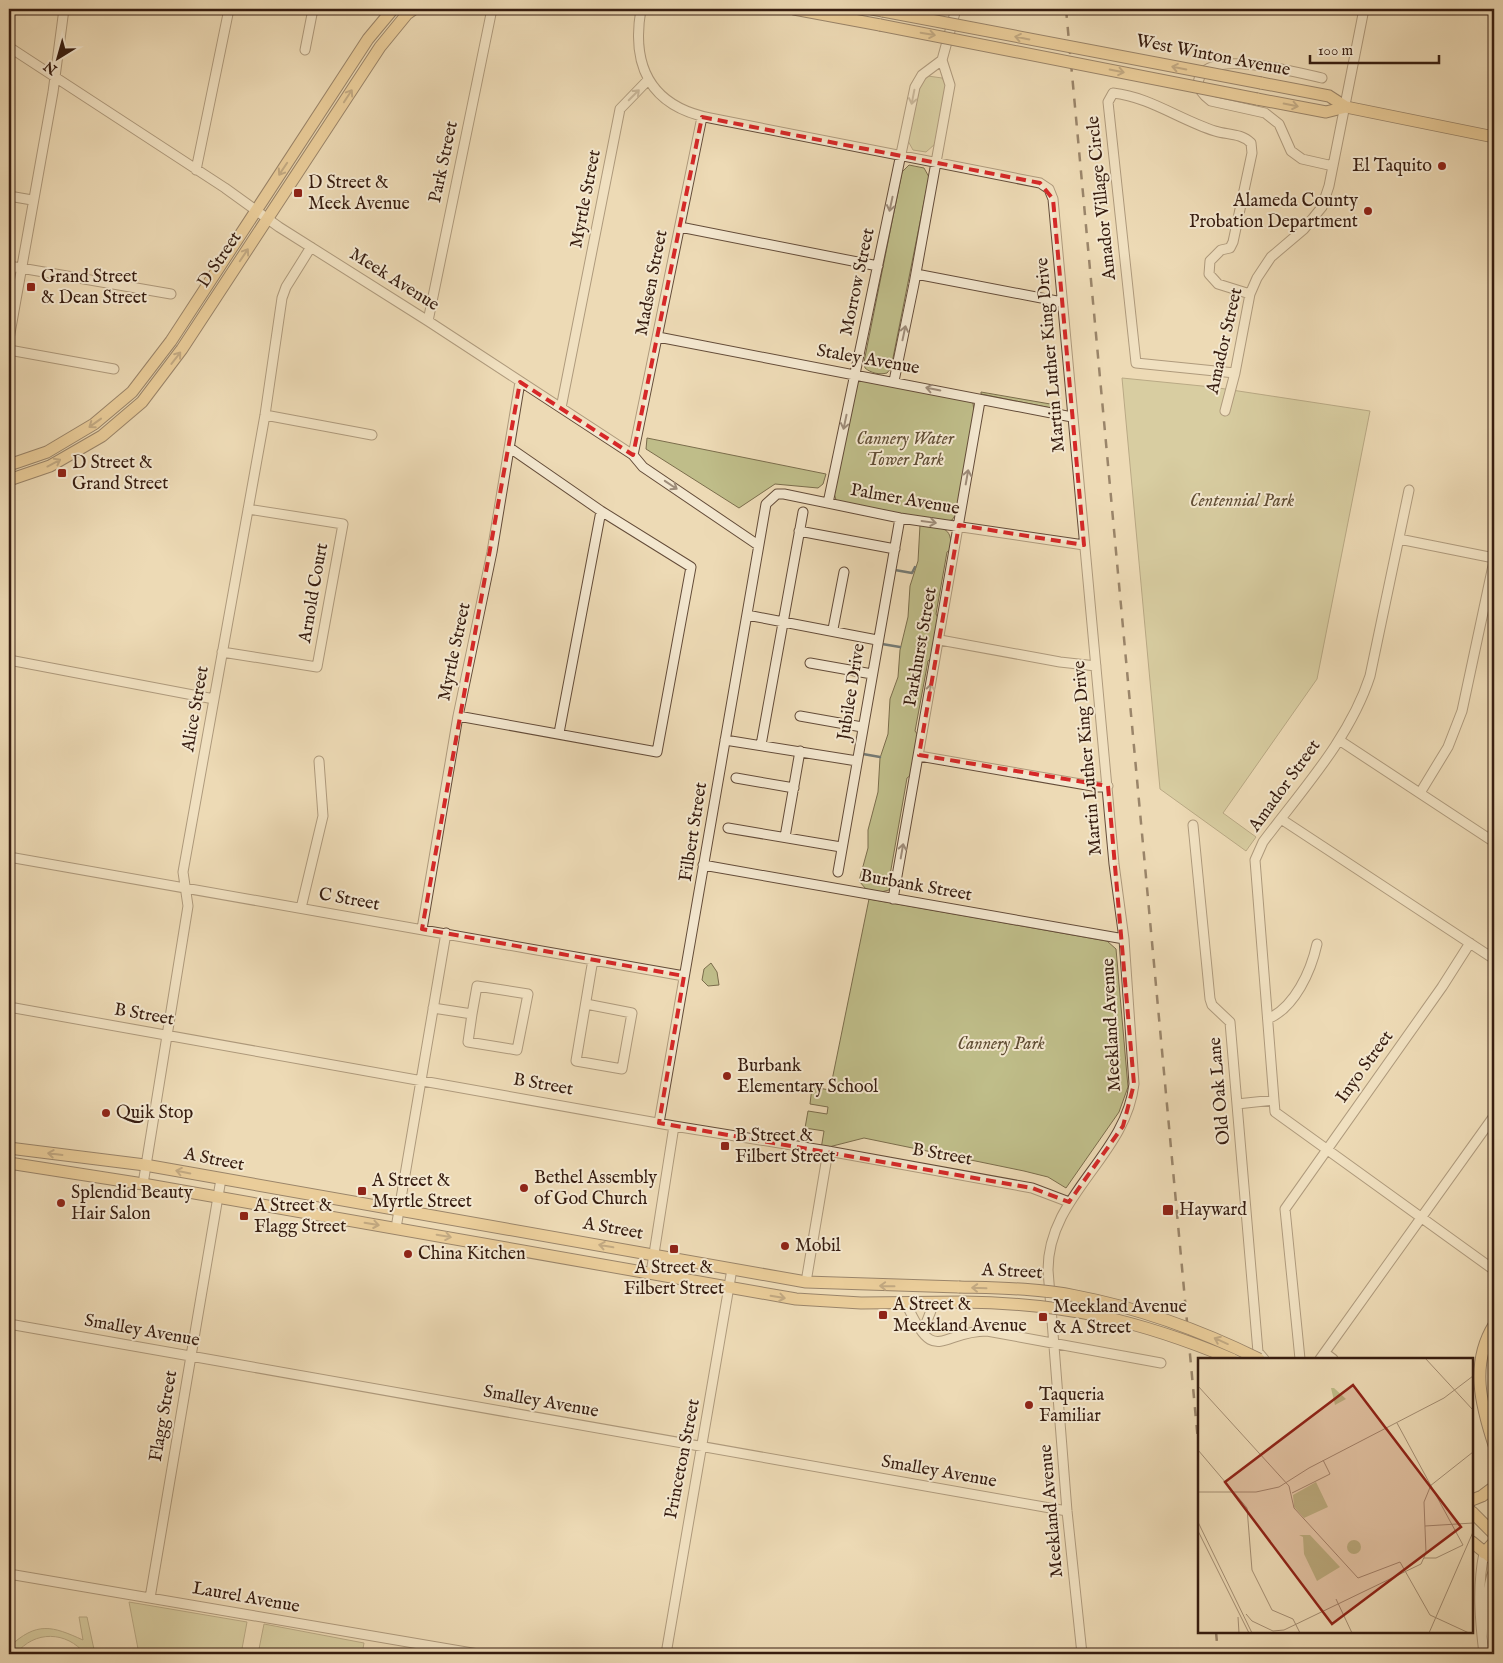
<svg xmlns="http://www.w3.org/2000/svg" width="1503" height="1663" viewBox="0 0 1503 1663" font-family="'IM FELL English',serif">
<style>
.green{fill:#bfbd89;stroke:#7b6d4c}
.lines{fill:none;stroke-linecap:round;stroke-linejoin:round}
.stream{stroke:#747a74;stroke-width:2.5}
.minor-casing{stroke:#644c39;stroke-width:11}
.major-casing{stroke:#371d10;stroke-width:13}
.minor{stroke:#f3e7cf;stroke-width:9}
.major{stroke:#e6bd7a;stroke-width:11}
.rail{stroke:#371d10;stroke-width:2.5;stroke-dasharray:9 9;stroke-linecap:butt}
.major-bridge-casing{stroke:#371d10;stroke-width:13;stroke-linecap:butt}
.major-bridge{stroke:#e6bd7a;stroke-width:11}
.oneway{stroke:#8e6d45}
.oneway2{stroke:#9e8c79}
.marked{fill:none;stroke:#d62828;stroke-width:4;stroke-dasharray:10 6;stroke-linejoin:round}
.poi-dot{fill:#8f2418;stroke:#f3e7cf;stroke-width:2}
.labels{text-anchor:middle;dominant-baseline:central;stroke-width:4;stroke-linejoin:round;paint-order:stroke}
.street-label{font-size:18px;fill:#371d10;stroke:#f3e7cf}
.poi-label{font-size:18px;fill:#371d10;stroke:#f3e7cf;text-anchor:start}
.park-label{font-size:18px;font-style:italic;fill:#604d34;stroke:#f3e7cf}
.inset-road{fill:none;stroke:#a48e73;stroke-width:1}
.view{fill:#8f2418;fill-opacity:0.15;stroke:#8f2418;stroke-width:2.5}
.inset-edge{fill:none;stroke:#371d10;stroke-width:2.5}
</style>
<rect width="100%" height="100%" fill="#eddab5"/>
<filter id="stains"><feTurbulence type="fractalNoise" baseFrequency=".004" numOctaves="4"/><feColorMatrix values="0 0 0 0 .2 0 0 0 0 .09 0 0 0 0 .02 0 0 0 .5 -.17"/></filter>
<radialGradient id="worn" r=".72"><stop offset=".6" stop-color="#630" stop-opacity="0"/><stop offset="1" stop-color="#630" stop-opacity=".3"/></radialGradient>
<path class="green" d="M 928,76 L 942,78 L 947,86 L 935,144 L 926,152 L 913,150 L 908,141 L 921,81 Z
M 909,165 L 924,168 L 929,177 L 891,368 L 887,373 C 879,375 871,373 865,368 L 864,362 L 902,172 Z
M 1122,378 L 1212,387 L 1370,411 L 1317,679 L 1223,813 L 1256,837 L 1246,851 L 1160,789 Z
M 867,379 L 967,399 L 973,403 L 974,412 L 956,514 L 952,520 L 946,521 L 844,504 L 836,500 L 834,493 L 855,386 L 859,381 Z
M 981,392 L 1056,405 L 1056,409 L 981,394 Z
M 647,438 L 826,474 L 823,484 L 818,488 L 775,484 L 739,508 L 646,449 Z
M 920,525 C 940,528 954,525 950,550 L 947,552 L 936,614 L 938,618 L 931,658 L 928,661 L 915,731 L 918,735 L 911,775 L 907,778 L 890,875 L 893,879 L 889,890 L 881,892 L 866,889 L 859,881 L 868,848 L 868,830 L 878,792 L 880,758 L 888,734 L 890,699 L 898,677 L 900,650 L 908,617 L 910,586 L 918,561 Z
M 869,899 L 1107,941 L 1116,949 L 1128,1087 L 1119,1112 L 1066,1188 L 1048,1177 L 1024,1171 L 864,1138 L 821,1149 L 824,1131 L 805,1128 L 808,1111 L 827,1114 L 828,1107 L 810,1104 L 812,1087 L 830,1090 Z
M 711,963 L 717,972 L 719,985 L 708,986 L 702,980 L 704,969 Z
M 129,1602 L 247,1622 L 241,1654 L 139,1654 Z
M 79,1617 L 87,1617 L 95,1654 L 85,1654 C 67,1631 34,1630 16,1654 L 9,1654 L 9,1647 C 37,1621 52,1626 83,1640 Z
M 264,1624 L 364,1643 L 362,1654 L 258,1654 Z"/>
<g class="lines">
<path class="stream" d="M 895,570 L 912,573 L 915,567
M 882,644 L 900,647
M 863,754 L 880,757"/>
<g class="minor-casing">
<path id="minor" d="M 641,9 C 631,66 650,106 710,118 L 1040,183 L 1049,189 L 1053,199 L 1114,864 L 1124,939 L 1134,1084 C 1126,1156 1048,1195 1048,1270 L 1067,1511 L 1082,1654
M 9,47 L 225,188 L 279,227 L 428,321 L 633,455 L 643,467 L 758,545
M 305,50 L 313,9
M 1322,78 C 1300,73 1208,48 1199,79 C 1196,89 1204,96 1211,101 L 1265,113 L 1279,124 L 1291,151 L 1302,159 L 1333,166
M 196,170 L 229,9
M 9,196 L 32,200
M 680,227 L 878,266
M 9,266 L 171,294
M 916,274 L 1062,302
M 428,321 L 492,9
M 658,337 L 1072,417
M 9,339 L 53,92 L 64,9
M 9,350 L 114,369
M 1235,373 L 1136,363 L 1108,102 L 1113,93 C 1150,97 1180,120 1215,131 C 1227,135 1241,133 1251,143 L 1252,153 L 1233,242 L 1230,248 L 1221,250 L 1210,261 L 1209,274 L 1218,284 L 1250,294
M 894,381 L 914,284 L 950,85 L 942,60 L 956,9
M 561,408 L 620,109 L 648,80
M 1225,411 L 1235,373 L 1250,294 L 1257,278 L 1271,257 L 1304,229 L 1322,207 L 1329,186 L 1364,9
M 265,415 L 372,435
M 633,455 L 702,117
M 1409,490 L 1370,676 C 1350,738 1302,790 1263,842 L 1255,860 L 1274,1100 L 1275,1112 L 1494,1270
M 828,503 L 915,87 L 922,75 L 942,60
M 799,531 L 895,549
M 1399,539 L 1494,558
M 747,615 L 877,640
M 833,629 L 844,572
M 940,640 L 1060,662 L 1096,666
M 222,652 L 317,667 L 343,524 L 248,509
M 9,660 L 214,699
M 810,663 L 872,674
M 458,716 L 657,752 L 691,567 L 601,511 L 510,448
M 800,716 L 862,727
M 559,733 L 601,511
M 725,740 L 857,761
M 1339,740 L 1494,842
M 761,745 L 803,512
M 919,756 L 1098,787 L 1108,786
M 736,778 L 794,788
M 1420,793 L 1448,747 L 1462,711 L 1494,561
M 1281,819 L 1494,959
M 1193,825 L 1210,999 L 1212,1005 L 1230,1022 L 1258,1352 L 1264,1359
M 728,828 L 841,847
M 785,837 L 800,751
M 9,857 L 684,976
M 703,865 L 1124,939
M 838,872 L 900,518
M 893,899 L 980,401
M 301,908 L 323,816 L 319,761
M 422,929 L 458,716 L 492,552 L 520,382
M 586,1004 L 632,1013 L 622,1069 L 576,1061 L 591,971 L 593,960
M 9,1007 L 674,1126 L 828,1151 L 1032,1188 L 1069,1202
M 433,1008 L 472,1014 L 468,1042 L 517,1050 L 528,994 L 477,986 L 472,1014
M 1268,1019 C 1295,1007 1311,971 1317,944
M 1237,1104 L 1274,1100
M 659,1123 L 766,504 L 777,494 L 784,494 L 900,518 L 1084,545
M 143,1184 L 188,906 L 183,872 L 265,415 L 282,298 L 286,287 L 311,247
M 396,1228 L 446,933
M 651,1273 L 674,1126
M 806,1282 L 828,1151
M 906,1303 C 935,1368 940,1331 987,1331 L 1161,1363
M 9,1324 L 1067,1511
M 923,1331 L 934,1303
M 1325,1353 L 1333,1359
M 1300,1359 L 1285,1209 L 1442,987 L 1470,943
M 1320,1359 L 1494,1116
M 1494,1570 C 1483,1593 1490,1627 1494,1652
M 9,1574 L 478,1654
M 150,1598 L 221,1179
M 666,1654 L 732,1269
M 1484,1654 C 1480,1621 1477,1587 1484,1553"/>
</g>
<g class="major-casing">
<path id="major" d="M 794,9 L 880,25
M 872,9 L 883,11
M 1261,83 L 1329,96 L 1346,107
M 1257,99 L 1326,112 L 1346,107 L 1494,137
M 9,465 L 47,452 L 94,424 L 132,392 L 171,341 L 368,39 L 393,9
M 9,480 L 50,466 L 102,436 L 142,402 L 182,349 L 380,47 L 407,14 L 414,9
M 9,1148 L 145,1165 L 806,1282 L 959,1287
M 9,1163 L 143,1184 L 796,1299 L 861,1303 L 963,1302
M 1494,1325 C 1470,1364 1481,1405 1494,1445
M 1472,1500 L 1482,1496 L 1494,1487
M 1472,1512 L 1494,1534
M 1472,1542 L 1494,1560
M 1484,1553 L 1494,1542"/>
</g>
<use href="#minor" class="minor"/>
<use href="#major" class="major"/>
<path class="rail" d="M 1066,9 L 1199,1452
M 1216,1632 L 1218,1654"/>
<g class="major-bridge-casing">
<path id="major-bridge" d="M 883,11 L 1261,83
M 880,25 L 1257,99
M 959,1287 C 998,1288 1038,1288 1076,1296 C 1139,1308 1202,1331 1259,1359
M 963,1302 C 1063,1303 1139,1320 1232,1359"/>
</g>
<use href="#major-bridge" class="major-bridge"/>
</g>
<defs><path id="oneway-shaft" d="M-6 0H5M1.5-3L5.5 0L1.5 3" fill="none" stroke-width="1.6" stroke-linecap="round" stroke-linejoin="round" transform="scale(1.25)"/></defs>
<g class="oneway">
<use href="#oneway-shaft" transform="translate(928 34) rotate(10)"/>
<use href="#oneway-shaft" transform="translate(1022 38) rotate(-169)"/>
<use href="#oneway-shaft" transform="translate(1179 68) rotate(-169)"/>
<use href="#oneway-shaft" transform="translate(1117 71) rotate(11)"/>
<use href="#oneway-shaft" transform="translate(348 96) rotate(-57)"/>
<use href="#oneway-shaft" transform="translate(1291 105) rotate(11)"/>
<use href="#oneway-shaft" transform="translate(283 169) rotate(124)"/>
<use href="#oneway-shaft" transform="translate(244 255) rotate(-56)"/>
<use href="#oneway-shaft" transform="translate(176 358) rotate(-52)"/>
<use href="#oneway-shaft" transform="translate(95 423) rotate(144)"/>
<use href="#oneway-shaft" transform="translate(54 463) rotate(-28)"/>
<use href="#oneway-shaft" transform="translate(55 1154) rotate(-173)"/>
<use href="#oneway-shaft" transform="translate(183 1172) rotate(-169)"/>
<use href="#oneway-shaft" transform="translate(372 1224) rotate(9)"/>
<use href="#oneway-shaft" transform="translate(444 1236) rotate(10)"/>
<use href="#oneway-shaft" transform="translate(606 1246) rotate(-170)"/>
<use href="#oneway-shaft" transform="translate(887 1286) rotate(-179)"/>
<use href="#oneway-shaft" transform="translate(979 1288) rotate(-178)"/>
<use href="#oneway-shaft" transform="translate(778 1297) rotate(9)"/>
<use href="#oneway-shaft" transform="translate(1221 1341) rotate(-156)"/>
</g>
<g class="oneway2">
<use href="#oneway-shaft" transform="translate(634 95) rotate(-45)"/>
<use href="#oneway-shaft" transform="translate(913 97) rotate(101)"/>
<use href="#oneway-shaft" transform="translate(891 204) rotate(102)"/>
<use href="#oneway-shaft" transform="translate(904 333) rotate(-78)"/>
<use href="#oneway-shaft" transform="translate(933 389) rotate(-169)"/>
<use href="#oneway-shaft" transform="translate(845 422) rotate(102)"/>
<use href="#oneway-shaft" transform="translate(967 477) rotate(-80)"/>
<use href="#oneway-shaft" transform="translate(671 485) rotate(34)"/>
<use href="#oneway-shaft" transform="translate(929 522) rotate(8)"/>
<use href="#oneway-shaft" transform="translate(930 691) rotate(-80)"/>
<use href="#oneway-shaft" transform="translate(902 851) rotate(-80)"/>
</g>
<path d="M0 0H1503V1663H0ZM 702,117 L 1040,183 L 1053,199 L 1084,545 L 959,525 L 919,755 L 1108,786 L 1134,1084 L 1123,1126 L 1069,1202 L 1032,1188 L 659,1123 L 684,976 L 422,929 L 520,382 L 633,455 Z" fill="#eddab5" fill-opacity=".55" fill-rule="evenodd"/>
<path class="marked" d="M 702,117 L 1040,183 L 1053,199 L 1084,545 L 959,525 L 919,755 L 1108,786 L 1134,1084 L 1123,1126 L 1069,1202 L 1032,1188 L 659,1123 L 684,976 L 422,929 L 520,382 L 633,455 Z"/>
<g class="poi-dot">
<circle cx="1442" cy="166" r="5"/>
<rect x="293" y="188" width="10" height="10" rx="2.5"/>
<circle cx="1368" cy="211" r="5"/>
<rect x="26" y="282" width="10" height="10" rx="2.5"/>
<rect x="57" y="468" width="10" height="10" rx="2.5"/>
<circle cx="727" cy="1076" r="5"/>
<circle cx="106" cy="1113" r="5"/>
<rect x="720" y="1141" width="10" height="10" rx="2.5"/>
<circle cx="524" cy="1188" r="5"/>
<rect x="357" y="1186" width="10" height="10" rx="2.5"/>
<circle cx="61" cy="1203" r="5"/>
<rect x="1162" y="1204" width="12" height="12" rx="2.5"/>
<rect x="239" y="1211" width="10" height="10" rx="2.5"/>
<circle cx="785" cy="1246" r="5"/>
<rect x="669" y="1244" width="10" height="10" rx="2.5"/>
<circle cx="408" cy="1254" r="5"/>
<rect x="878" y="1310" width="10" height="10" rx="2.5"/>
<rect x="1038" y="1312" width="10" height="10" rx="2.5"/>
<circle cx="1029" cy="1405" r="5"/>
</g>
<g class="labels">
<g class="street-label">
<text transform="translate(1213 56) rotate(11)">West Winton Avenue</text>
<text transform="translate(444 162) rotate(-78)">Park Street</text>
<text transform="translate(1102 198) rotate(-96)">Amador Village Circle</text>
<text transform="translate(586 199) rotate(-79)">Myrtle Street</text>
<text transform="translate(220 260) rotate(-56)">D Street</text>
<text transform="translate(394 280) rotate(32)">Meek Avenue</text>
<text transform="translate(858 282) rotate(-78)">Morrow Street</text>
<text transform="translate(652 283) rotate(-79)">Madsen Street</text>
<text transform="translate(1225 341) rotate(-77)">Amador Street</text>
<text transform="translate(1051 355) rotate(-95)">Martin Luther King Drive</text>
<text transform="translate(868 360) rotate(10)">Staley Avenue</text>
<text transform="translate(905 500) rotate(10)">Palmer Avenue</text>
<text transform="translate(314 593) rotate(-80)">Arnold Court</text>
<text transform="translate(921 647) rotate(-80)">Parkhurst Street</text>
<text transform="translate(455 652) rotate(-78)">Myrtle Street</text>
<text transform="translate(852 692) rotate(-81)">Jubilee Drive</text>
<text transform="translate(196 709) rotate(-80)">Alice Street</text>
<text transform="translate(1088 758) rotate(-95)">Martin Luther King Drive</text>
<text transform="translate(1285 786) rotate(-54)">Amador Street</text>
<text transform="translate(694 832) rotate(-81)">Filbert Street</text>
<text transform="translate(916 886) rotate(10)">Burbank Street</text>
<text transform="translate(349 900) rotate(10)">C Street</text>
<text transform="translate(144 1015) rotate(10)">B Street</text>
<text transform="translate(1112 1025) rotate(-93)">Meekland Avenue</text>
<text transform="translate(1365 1067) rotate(-54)">Inyo Street</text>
<text transform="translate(543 1085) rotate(10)">B Street</text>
<text transform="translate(1220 1091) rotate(-95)">Old Oak Lane</text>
<text transform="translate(942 1155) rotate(10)">B Street</text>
<text transform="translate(214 1160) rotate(11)">A Street</text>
<text transform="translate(613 1229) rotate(10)">A Street</text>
<text transform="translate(1012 1272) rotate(3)">A Street</text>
<text transform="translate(142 1331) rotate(10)">Smalley Avenue</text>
<text transform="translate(541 1402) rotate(10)">Smalley Avenue</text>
<text transform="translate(164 1416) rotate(-80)">Flagg Street</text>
<text transform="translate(683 1459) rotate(-79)">Princeton Street</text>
<text transform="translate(939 1472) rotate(10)">Smalley Avenue</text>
<text transform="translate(1052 1511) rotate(-95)">Meekland Avenue</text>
<text transform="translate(246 1598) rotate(10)">Laurel Avenue</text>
</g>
<g class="poi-label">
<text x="1432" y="166" text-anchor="end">El Taquito</text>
<text x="308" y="183">D Street &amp;<tspan x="308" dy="21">Meek Avenue</tspan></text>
<text x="1358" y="201" text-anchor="end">Alameda County<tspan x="1358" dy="21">Probation Department</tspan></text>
<text x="41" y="277">Grand Street<tspan x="41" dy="21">&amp; Dean Street</tspan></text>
<text x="72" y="463">D Street &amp;<tspan x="72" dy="21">Grand Street</tspan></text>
<text x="737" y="1066">Burbank<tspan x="737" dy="21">Elementary School</tspan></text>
<text x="116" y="1113">Quik Stop</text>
<text x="735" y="1136">B Street &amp;<tspan x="735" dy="21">Filbert Street</tspan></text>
<text x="534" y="1178">Bethel Assembly<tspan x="534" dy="21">of God Church</tspan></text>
<text x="372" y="1181">A Street &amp;<tspan x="372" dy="21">Myrtle Street</tspan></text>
<text x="71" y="1193">Splendid Beauty<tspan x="71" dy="21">Hair Salon</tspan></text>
<text x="254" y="1206">A Street &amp;<tspan x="254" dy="21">Flagg Street</tspan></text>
<text x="1179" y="1210">Hayward</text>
<text x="795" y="1246">Mobil</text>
<text x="418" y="1254">China Kitchen</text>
<text x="674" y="1268" text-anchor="middle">A Street &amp;<tspan x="674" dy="21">Filbert Street</tspan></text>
<text x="893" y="1305">A Street &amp;<tspan x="893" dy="21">Meekland Avenue</tspan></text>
<text x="1053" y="1307">Meekland Avenue<tspan x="1053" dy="21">&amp; A Street</tspan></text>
<text x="1039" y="1395">Taqueria<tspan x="1039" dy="21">Familiar</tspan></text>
</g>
<g class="park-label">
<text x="905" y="439">Cannery Water<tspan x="905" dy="21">Tower Park</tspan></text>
<text x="1242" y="501">Centennial Park</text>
<text x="1001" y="1044">Cannery Park</text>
</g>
</g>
<g transform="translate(1198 1358)">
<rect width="275" height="275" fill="#eddab5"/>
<path d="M 133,30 L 136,30 L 148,41 L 137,47 ZM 118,124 L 130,149 L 106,160 L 96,149 L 95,137 ZM 101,177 L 112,177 L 142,209 L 119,223 L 106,196 L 105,179 ZM149 189a7 7 0 1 1 14 0a7 7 0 1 1-14 0Z" fill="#bfbd89"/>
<path class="inset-road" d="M 227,0 L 275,52M 0,28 L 91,128 L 96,150 L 160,220 L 202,204 L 232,257 L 271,275M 199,65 L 265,187 L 238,200 L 226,200M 0,92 L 34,132M 232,128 L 275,94M 34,132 L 49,150 L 54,212 L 74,252 L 95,261 L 102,275M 0,134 L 58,134 L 81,129 L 111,110 L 246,40 L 275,18M 94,135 L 132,116 L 125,102M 0,164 L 54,275M 227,168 L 275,165M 0,173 L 51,275M 138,241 L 154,275M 48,256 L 54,263 L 75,273 L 86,272M 40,259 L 41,275M 86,272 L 223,206 L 228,195 L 226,144 L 233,127M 231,275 L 275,174"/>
<path class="view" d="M 155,27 L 263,169 L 134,266 L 27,124 Z"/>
<rect width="275" height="275" class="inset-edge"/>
</g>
<rect width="1503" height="1663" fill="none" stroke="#eddab5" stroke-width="30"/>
<rect x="10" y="10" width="1483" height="1643" fill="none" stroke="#371d10" stroke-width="2.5"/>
<rect x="15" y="15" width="1473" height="1633" fill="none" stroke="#371d10"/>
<g transform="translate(58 58) rotate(217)" stroke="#f3e7cf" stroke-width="4" paint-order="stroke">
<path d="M0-4L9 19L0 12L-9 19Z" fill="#371d10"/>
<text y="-8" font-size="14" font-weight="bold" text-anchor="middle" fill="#371d10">N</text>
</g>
<path d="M1310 55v8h129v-8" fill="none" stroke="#371d10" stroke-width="2.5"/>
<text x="1318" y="55" font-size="15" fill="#371d10" stroke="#f3e7cf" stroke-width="4" paint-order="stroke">100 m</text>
<rect width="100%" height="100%" filter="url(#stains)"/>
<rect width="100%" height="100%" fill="url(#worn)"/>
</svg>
